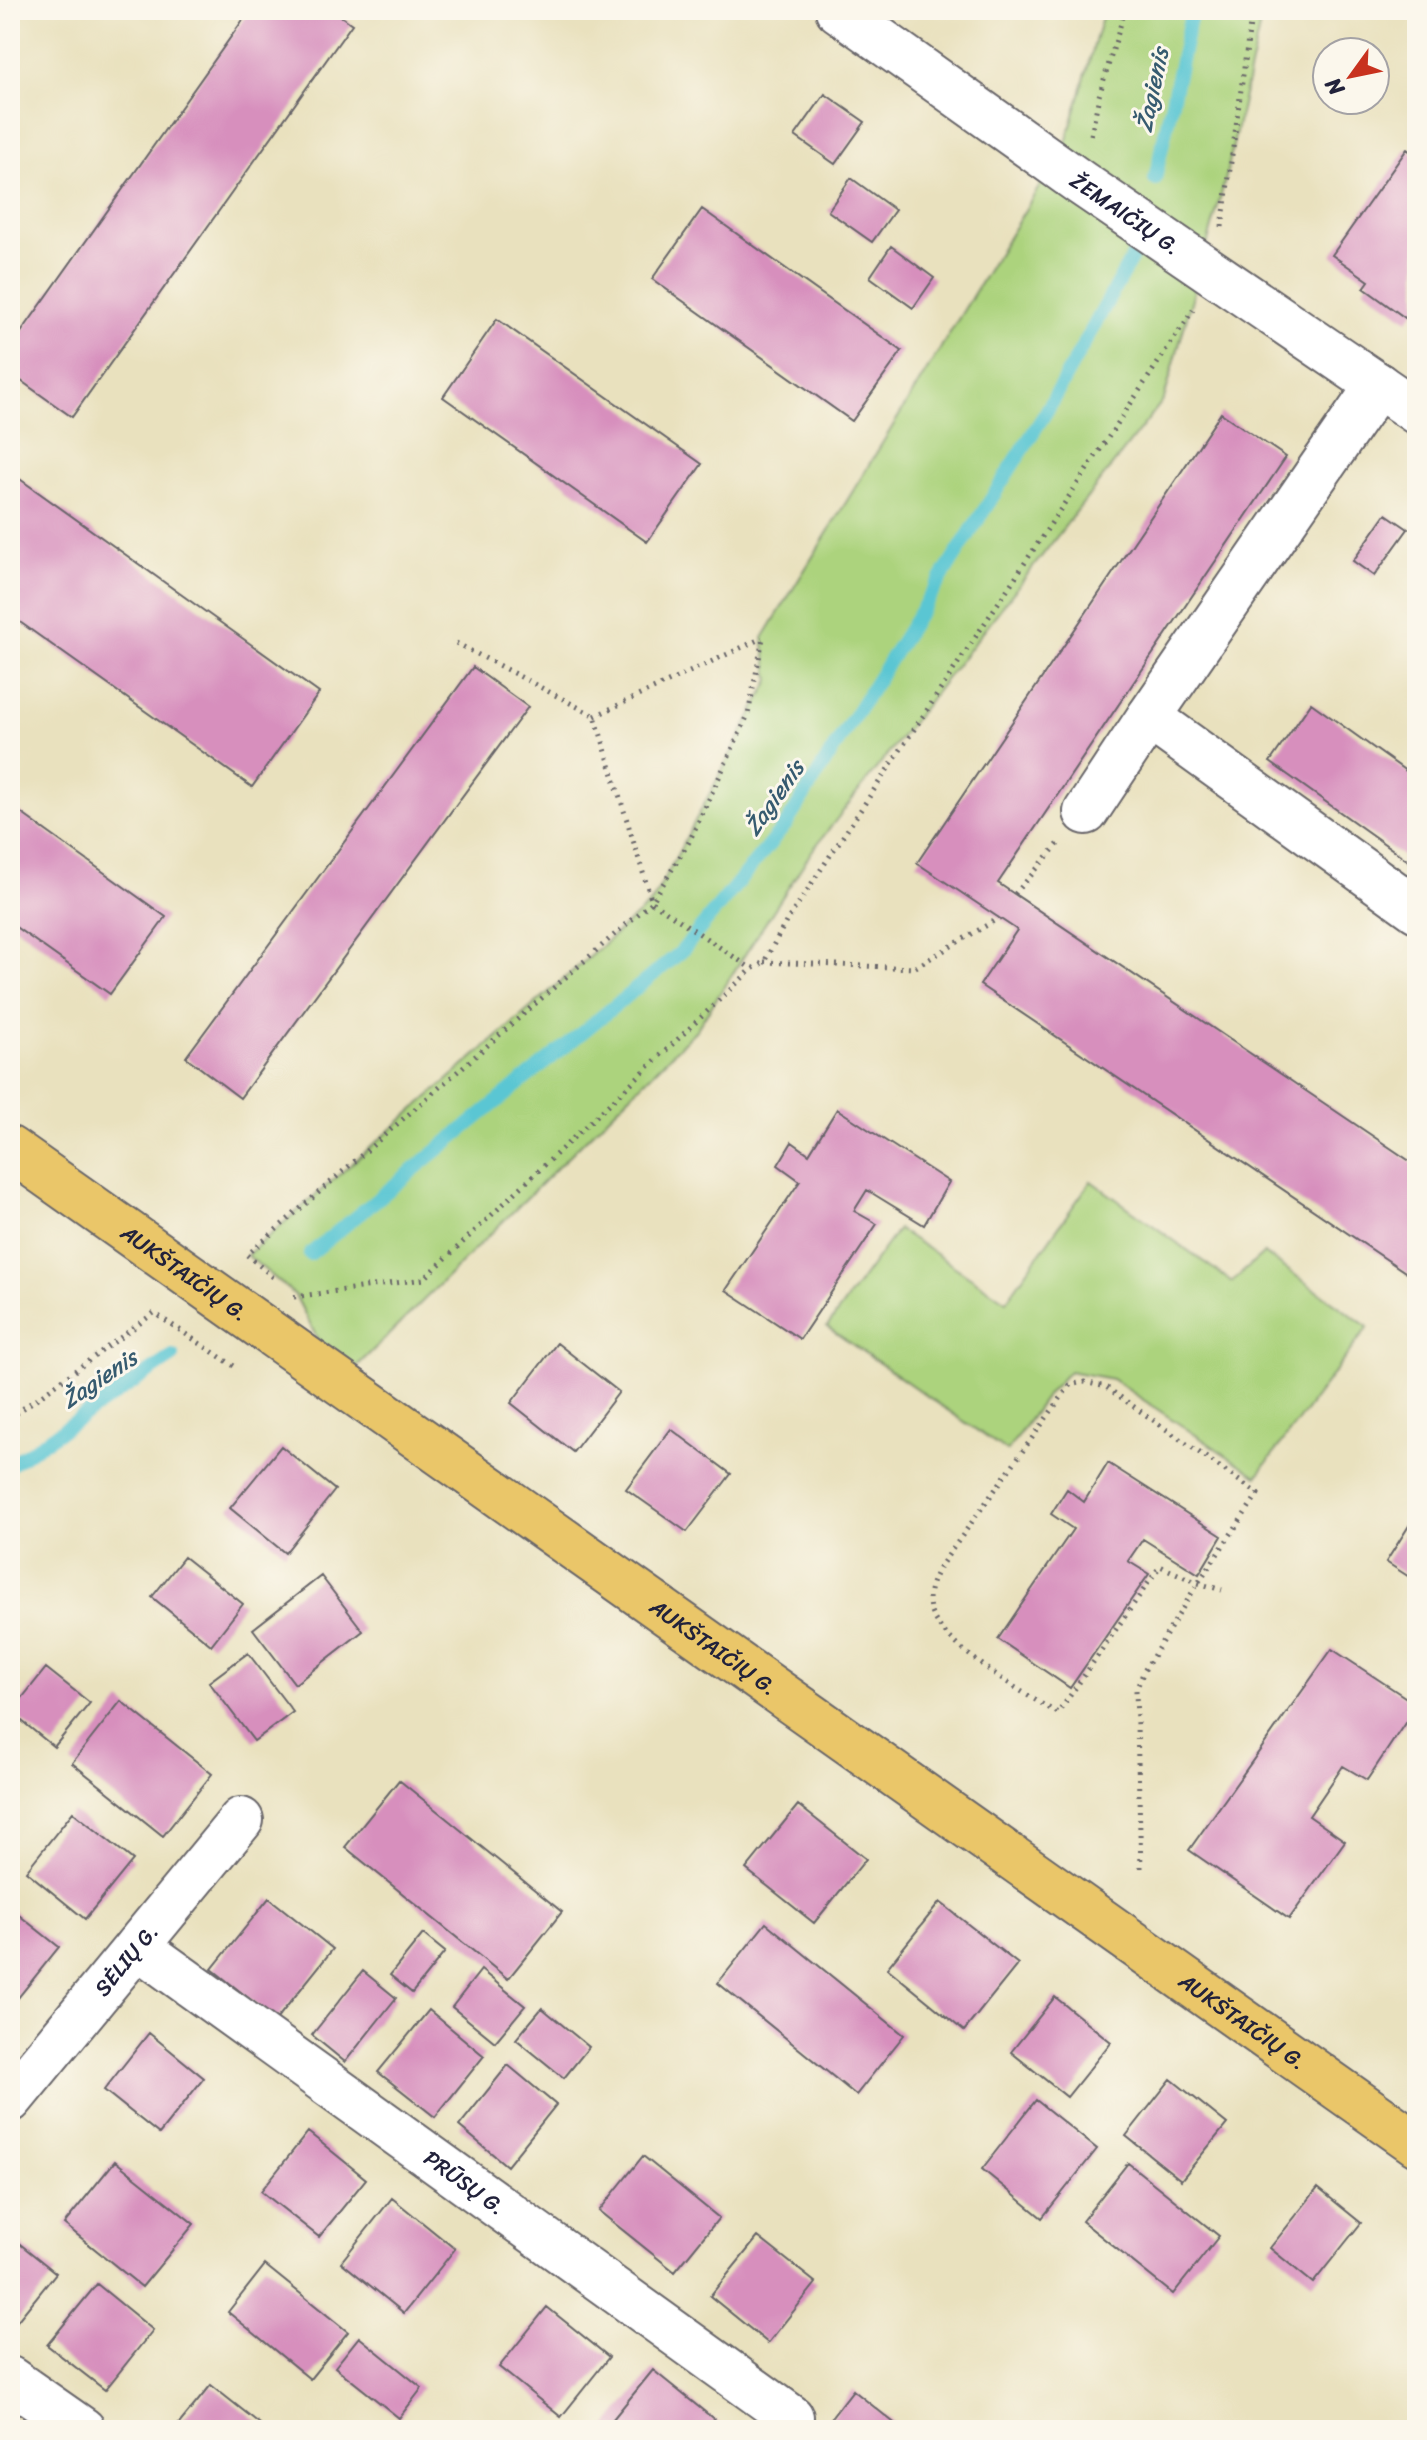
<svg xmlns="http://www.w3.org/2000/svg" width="1427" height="2440" viewBox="0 0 1427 2440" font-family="Sriracha,sans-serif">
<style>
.green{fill:#acd37d;stroke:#677a5c;stroke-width:2}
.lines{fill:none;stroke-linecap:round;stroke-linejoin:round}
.stream{stroke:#5ac6d3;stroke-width:14}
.building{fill:#d78fbd}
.minor-casing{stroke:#686569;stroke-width:48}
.major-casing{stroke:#686569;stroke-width:48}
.path{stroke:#686569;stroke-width:5;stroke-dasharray:2 6;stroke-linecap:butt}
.minor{stroke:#fff;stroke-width:44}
.major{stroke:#eac669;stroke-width:44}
.labels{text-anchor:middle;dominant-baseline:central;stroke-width:6;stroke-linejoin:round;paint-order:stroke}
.street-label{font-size:22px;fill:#22223b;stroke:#fbf7ec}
.water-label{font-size:24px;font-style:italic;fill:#365b70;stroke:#fbf7ec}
</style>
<rect width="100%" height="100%" fill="#fbf7ec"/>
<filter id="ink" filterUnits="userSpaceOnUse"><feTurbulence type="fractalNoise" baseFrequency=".0125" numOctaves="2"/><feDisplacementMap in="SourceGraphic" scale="16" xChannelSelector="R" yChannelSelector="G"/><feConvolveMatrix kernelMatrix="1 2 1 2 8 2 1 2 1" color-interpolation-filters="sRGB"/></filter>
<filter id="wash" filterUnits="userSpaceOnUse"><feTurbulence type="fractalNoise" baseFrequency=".006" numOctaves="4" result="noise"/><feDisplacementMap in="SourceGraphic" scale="32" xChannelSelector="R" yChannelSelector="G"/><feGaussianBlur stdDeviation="1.8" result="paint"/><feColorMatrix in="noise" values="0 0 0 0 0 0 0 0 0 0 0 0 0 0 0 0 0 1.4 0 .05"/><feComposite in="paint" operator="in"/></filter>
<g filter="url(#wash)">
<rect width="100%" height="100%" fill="#e9e1be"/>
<path class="green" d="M 1104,10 L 1263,10 L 1226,177 L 1164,399 L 812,851 L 696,1030 L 340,1383 L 295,1295 L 247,1255 L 652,902 L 770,680 L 763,638 L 1066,143 Z
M 1091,1181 L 1232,1282 L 1264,1253 L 1368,1327 L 1257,1476 L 1112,1379 L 1069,1371 L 1046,1396 L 1007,1451 L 827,1327 L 898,1229 L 1006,1301 Z"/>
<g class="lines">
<path class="stream" d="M 1155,179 L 1192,10
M 310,1254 L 681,952 L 787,823 L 1046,412 L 1136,250
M 10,1465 L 173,1356"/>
</g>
<g id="blocks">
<path class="building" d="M 250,10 L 332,10 L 352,24 L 72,417 L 10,373 L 10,348 Z
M 825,94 L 865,122 L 835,164 L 795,136 Z
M 1407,149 L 1417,157 L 1417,308 L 1408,320 L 1364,288 L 1369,281 L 1332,255 Z
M 851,178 L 895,210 L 872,242 L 828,211 Z
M 702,209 L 902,351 L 852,421 L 652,279 Z
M 891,246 L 934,278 L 913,308 L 870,277 Z
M 497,319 L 702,464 L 647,542 L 443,397 Z
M 1221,413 L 1286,457 L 998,883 L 1417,1166 L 1417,1280 L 980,985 L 1017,930 L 917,863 Z
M 10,472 L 319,693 L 252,787 L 10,615 Z
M 1386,514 L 1408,529 L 1374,576 L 1353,561 Z
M 473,667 L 528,707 L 240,1098 L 186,1057 Z
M 1311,703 L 1417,779 L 1417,867 L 1270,762 Z
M 10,805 L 166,917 L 110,994 L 10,923 Z
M 837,1109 L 949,1182 L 924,1225 L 867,1190 L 854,1211 L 877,1224 L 800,1339 L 726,1290 L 800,1181 L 778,1165 L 792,1142 L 809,1154 Z
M 557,1343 L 619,1392 L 573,1452 L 511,1403 Z
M 671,1429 L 731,1474 L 687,1532 L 626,1489 Z
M 281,1446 L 335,1490 L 285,1553 L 230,1508 Z
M 1108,1463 L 1222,1536 L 1199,1574 L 1143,1539 L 1128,1561 L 1149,1574 L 1070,1688 L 998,1639 L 1073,1529 L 1051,1514 L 1067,1489 L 1084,1502 Z
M 1417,1513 L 1417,1582 L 1386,1562 Z
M 184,1557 L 243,1604 L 211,1645 L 152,1597 Z
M 321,1576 L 363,1631 L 295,1684 L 253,1629 Z
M 1332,1649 L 1417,1705 L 1367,1780 L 1343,1766 L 1309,1816 L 1345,1841 L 1289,1919 L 1189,1850 Z
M 248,1653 L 293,1712 L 254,1741 L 209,1682 Z
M 46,1668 L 90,1703 L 54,1747 L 11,1712 Z
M 121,1701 L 212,1774 L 163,1836 L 72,1763 Z
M 399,1780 L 562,1912 L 508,1979 L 345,1847 Z
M 798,1805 L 866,1859 L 814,1923 L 746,1869 Z
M 73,1812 L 133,1860 L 85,1919 L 26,1871 Z
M 269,1898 L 333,1949 L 276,2020 L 212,1969 Z
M 940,1902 L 1018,1964 L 964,2031 L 887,1968 Z
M 10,1908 L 59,1947 L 10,2008 Z
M 766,1923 L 904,2035 L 856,2095 L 718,1983 Z
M 423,1934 L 445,1952 L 412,1993 L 390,1975 Z
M 481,1970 L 525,2006 L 495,2042 L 452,2007 Z
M 363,1971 L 396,1998 L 345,2062 L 312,2035 Z
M 1055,1997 L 1111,2042 L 1067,2097 L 1011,2052 Z
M 542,2008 L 589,2047 L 564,2078 L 516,2039 Z
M 429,2010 L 484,2056 L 435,2117 L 378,2072 Z
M 149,2033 L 204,2078 L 159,2134 L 104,2090 Z
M 508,2065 L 556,2105 L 507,2166 L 459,2126 Z
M 1171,2079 L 1227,2124 L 1181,2180 L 1126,2136 Z
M 1036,2100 L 1097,2149 L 1042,2218 L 982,2169 Z
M 308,2132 L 366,2179 L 319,2237 L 261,2191 Z
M 643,2156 L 719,2218 L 675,2272 L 599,2211 Z
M 115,2161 L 194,2224 L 142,2287 L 64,2224 Z
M 1128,2163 L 1219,2236 L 1173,2294 L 1082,2221 Z
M 1318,2188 L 1361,2223 L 1313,2283 L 1270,2248 Z
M 392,2198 L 455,2249 L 404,2313 L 341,2262 Z
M 10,2236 L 56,2273 L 14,2325 L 10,2321 Z
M 758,2237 L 816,2283 L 768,2343 L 710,2296 Z
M 265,2265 L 348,2332 L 310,2379 L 228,2312 Z
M 97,2284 L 153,2330 L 105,2390 L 47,2345 Z
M 547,2307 L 609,2357 L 561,2417 L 499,2367 Z
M 359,2337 L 422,2388 L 399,2418 L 335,2367 Z
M 653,2370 L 721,2425 L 717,2430 L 604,2430 Z
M 211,2385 L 264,2427 L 261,2430 L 174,2430 Z
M 853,2390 L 903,2430 L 822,2430 Z"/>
</g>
</g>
<g filter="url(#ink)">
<use href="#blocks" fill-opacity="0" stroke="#686569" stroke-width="2"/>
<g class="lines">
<g class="minor-casing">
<g id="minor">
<path id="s1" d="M 838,10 L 1081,183 L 1417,412"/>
<path d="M 1378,385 L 1149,717 L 1417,910"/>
<path d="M 1086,812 L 1149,717"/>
<path id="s2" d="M 137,1946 L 791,2417"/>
<path id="s3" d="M 10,2100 L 241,1820"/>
<path d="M 10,2379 L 83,2430"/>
</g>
</g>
<g class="major-casing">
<g id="major">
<path id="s4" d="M 10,1149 L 1417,2144"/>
</g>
</g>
<path class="path" d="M 1091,135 L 1099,96 L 1125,10
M 1222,227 L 1252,10
M 456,643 L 595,716 L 652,902 L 752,969
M 595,716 L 762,638
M 1015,894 L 1059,843
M 764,962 L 914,968 L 999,918
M 273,1277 L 247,1255 L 652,902 L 689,842 L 748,715 L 763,638
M 294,1297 L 424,1279 L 752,969 L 764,962 L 786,922 L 1193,310
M 10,1418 L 154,1313 L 234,1366
M 1141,1868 L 1136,1690 L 1144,1671 L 1198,1583 L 1258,1494 L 1106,1387 L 1084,1382 L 1070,1385 L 939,1568 C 932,1582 927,1593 930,1609 C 937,1641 1028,1697 1058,1713 L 1160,1566 L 1198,1583 L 1222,1590"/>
<use href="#minor" class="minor"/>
<use href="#major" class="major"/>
</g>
</g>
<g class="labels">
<g class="street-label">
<text stroke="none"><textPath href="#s1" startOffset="352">ŽEMAIČIŲ G.</textPath></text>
<text stroke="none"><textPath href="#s4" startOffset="214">AUKŠTAIČIŲ G.</textPath></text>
<text stroke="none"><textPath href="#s4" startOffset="862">AUKŠTAIČIŲ G.</textPath></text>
<text stroke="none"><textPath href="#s3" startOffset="182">SĖLIŲ G.</textPath></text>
<text stroke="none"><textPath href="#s4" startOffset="1510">AUKŠTAIČIŲ G.</textPath></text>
<text stroke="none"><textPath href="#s2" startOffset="404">PRŪSŲ G.</textPath></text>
</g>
<g class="water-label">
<text transform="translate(1152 90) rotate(-78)">Žagienis</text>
<text transform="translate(774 798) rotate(-55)">Žagienis</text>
<text transform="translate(99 1379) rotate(-34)">Žagienis</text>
</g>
</g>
<rect width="1427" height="2440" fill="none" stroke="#fbf7ec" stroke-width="40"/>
<g transform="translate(1351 76) rotate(237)"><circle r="38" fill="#fbf7ec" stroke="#a4a2a5" stroke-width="2"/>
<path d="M0-6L14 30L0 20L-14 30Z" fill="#c8321e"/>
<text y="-12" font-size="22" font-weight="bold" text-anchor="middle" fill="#22223b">N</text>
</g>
</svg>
